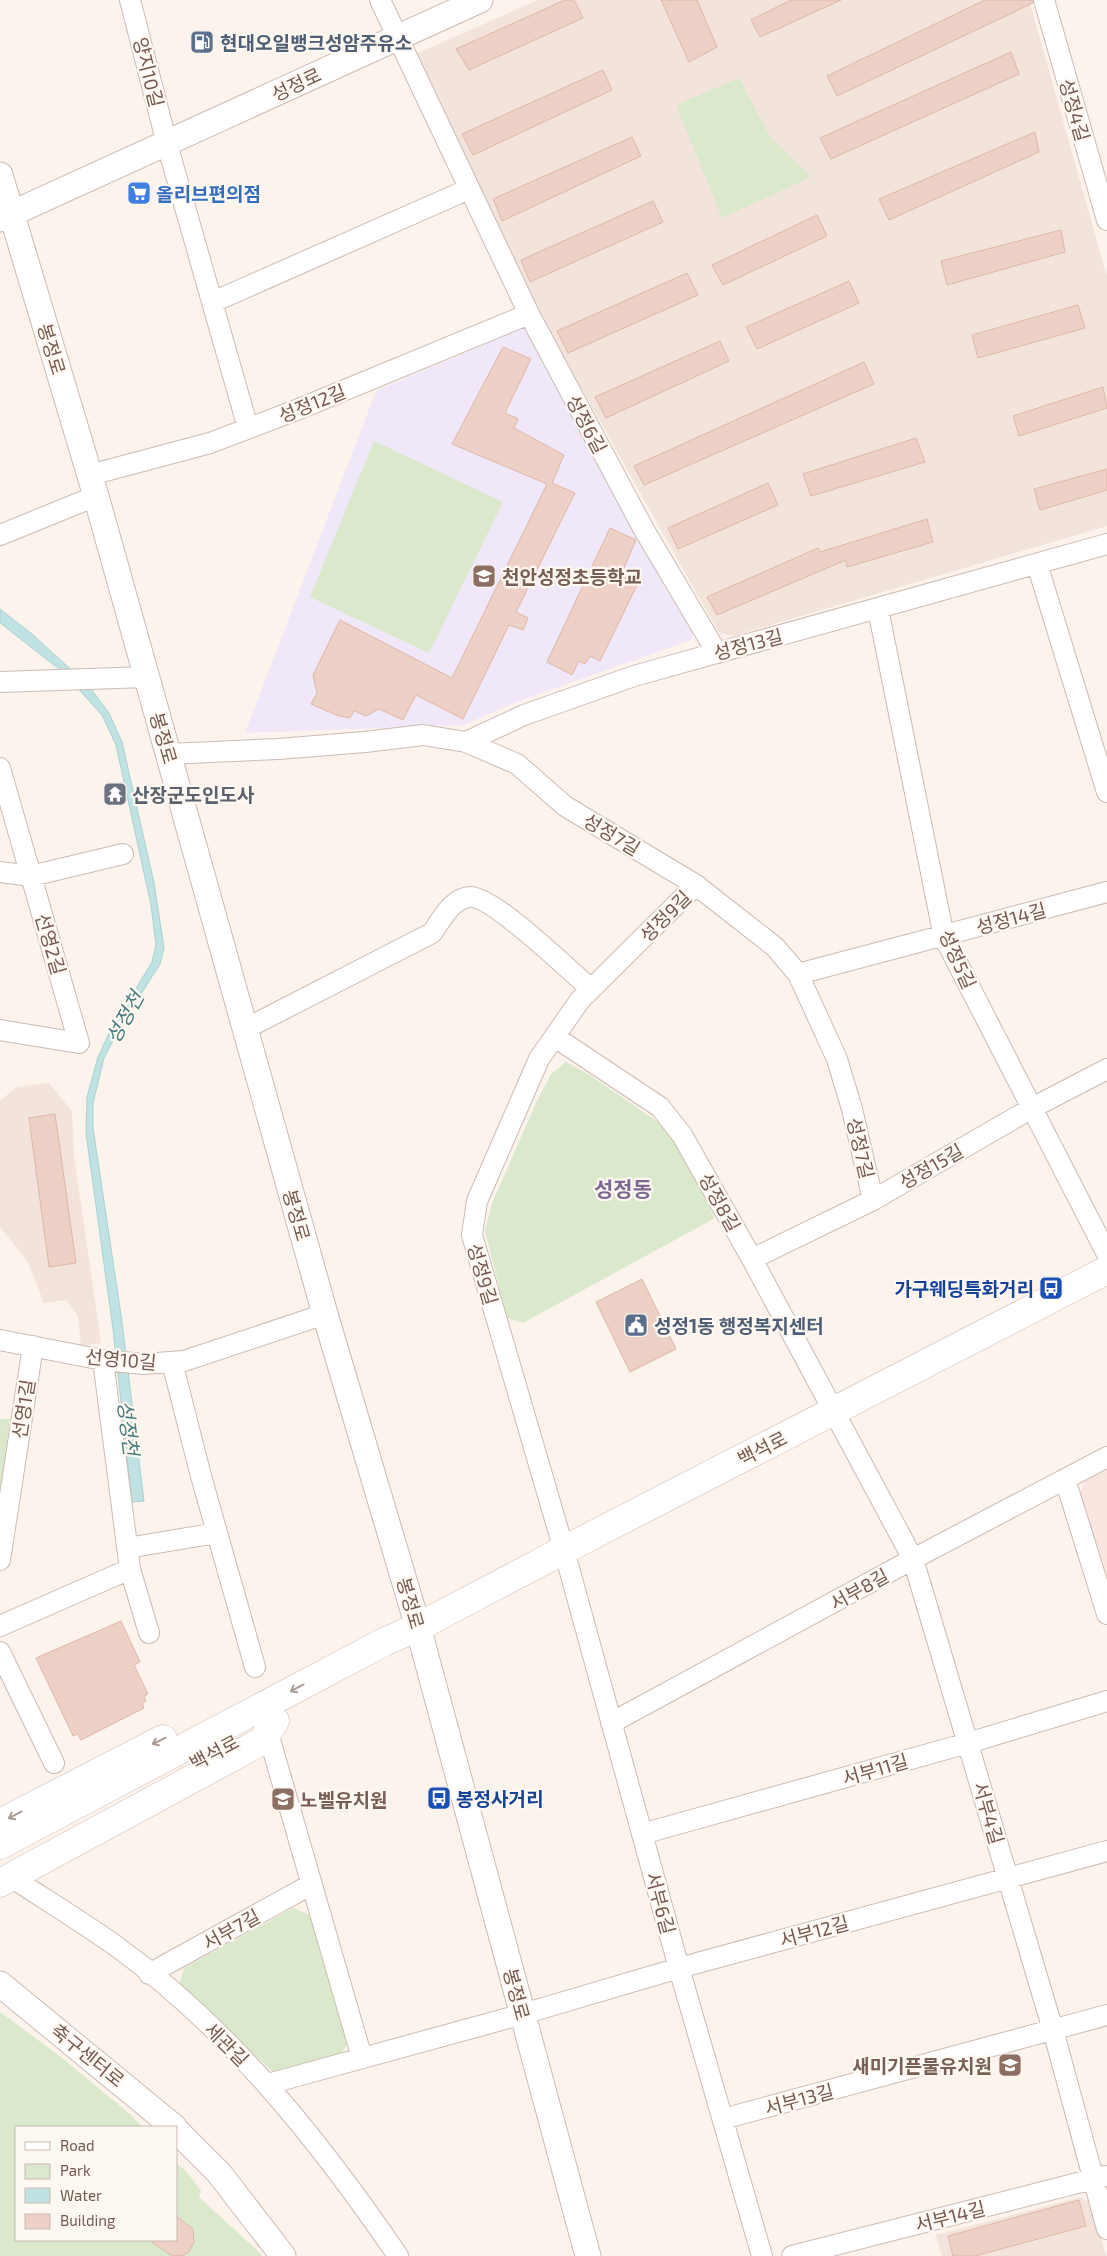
<svg xmlns="http://www.w3.org/2000/svg" width="1107" height="2256" viewBox="0 0 1107 2256" font-family="'Exo 2','Noto Sans KR',sans-serif">
<style>
.residential{fill:#f2e4db}
.commercial{fill:#fae5e1}
.education{fill:#f0e8f8}
.green{fill:#dae8cb}
.water{fill:#c1e2e3;stroke:#a8d2d4}
.building{fill:#eed1c6;stroke:#dfb6a8}
.lines{fill:none;stroke-linecap:round;stroke-linejoin:round}
.minor-casing{stroke:#ccbbb2;stroke-width:22}
.tertiary-casing{stroke:#ccbbb2;stroke-width:27}
.secondary-casing{stroke:#d1bcb2;stroke-width:29}
.minor{stroke:#fff;stroke-width:20}
.tertiary{stroke:#fff;stroke-width:25}
.secondary{stroke:#fff;stroke-width:28}
.oneway{stroke:#ac9b96}
.labels{text-anchor:middle;dominant-baseline:central;stroke-width:4.5;stroke-linejoin:round;paint-order:stroke}
.service-label{font-size:19px;font-weight:bold;fill:#4e5e75;stroke:#fef8f2;text-anchor:start}
.street-label{font-size:19px;fill:#745950;stroke:#fef8f2}
.shop-label{font-size:19px;font-weight:bold;fill:#366cbe;stroke:#fef8f2;text-anchor:start}
.education-label{font-size:19px;font-weight:bold;fill:#785e54;stroke:#fef8f2;text-anchor:start}
.worship-label{font-size:19px;font-weight:bold;fill:#5b616d;stroke:#fef8f2;text-anchor:start}
.transit-label{font-size:19px;font-weight:bold;fill:#164399;stroke:#fef8f2;text-anchor:end}
.water-label{font-size:20px;font-style:italic;fill:#487b7e;stroke:#fef8f2}
.quarter-label{font-size:21px;font-weight:bold;fill:#7d688f;stroke:#fef8f2}
</style>
<rect width="100%" height="100%" fill="#fbf3ec"/>
<path class="residential" d="M 538,0 L 1029,0 L 1107,277 L 1107,526 L 733,636 L 719,633 L 539,313 L 416,54 Z
M 49,1083 L 72,1111 L 74,1156 L 101,1343 L 81,1346 L 78,1316 L 66,1300 L 44,1303 L 28,1262 L 0,1227 L 0,1101 L 16,1087 Z
M 1081,2197 L 1092,2203 L 1106,2256 L 942,2256 L 936,2235 Z"/>
<path class="commercial" d="M 1107,1470 L 1107,1585 L 1079,1499 L 1084,1481 Z"/>
<path class="education" d="M 525,327 L 693,632 L 691,640 L 516,702 L 464,725 L 245,733 L 376,391 Z"/>
<path class="green" d="M 739,78 L 770,137 L 811,177 L 722,218 L 676,105 Z
M 374,441 L 503,502 L 429,653 L 310,597 Z
M 566,1062 L 588,1074 L 658,1122 L 683,1154 L 715,1218 L 523,1323 L 507,1318 L 485,1231 L 492,1203 L 537,1101 L 551,1074 Z
M 0,1419 L 10,1419 L 0,1498 Z
M 293,1908 L 312,1916 L 347,2045 L 340,2055 L 279,2074 L 273,2072 L 179,1986 L 184,1968 Z
M 0,2012 L 57,2054 L 131,2115 L 142,2127 L 16,2127 L 16,2240 L 176,2240 L 176,2163 L 186,2171 L 201,2191 L 199,2197 L 263,2256 L 0,2256 Z"/>
<path class="water" d="M 0,609 L 33,635 L 88,685 L 109,713 L 122,742 L 154,883 L 164,948 L 160,964 L 122,1024 L 104,1058 L 93,1103 L 93,1128 L 121,1315 L 144,1501 L 132,1502 L 113,1329 L 86,1133 L 87,1097 L 98,1057 L 110,1031 L 152,962 L 156,945 L 151,905 L 116,745 L 102,715 L 63,672 L 0,623 Z"/>
<path class="building" d="M 565,0 L 574,0 L 583,18 L 469,70 L 456,49 Z
M 661,0 L 697,0 L 717,47 L 689,62 Z
M 791,0 L 841,0 L 760,37 L 751,20 Z
M 985,0 L 1032,0 L 1033,3 L 837,96 L 827,76 Z
M 1011,52 L 1019,74 L 831,159 L 820,138 Z
M 603,70 L 612,90 L 473,155 L 462,134 Z
M 1035,132 L 1039,152 L 889,220 L 879,199 Z
M 632,137 L 641,156 L 502,221 L 493,199 Z
M 653,201 L 663,222 L 530,282 L 521,260 Z
M 817,215 L 827,236 L 723,285 L 712,265 Z
M 1061,230 L 1065,252 L 947,285 L 941,261 Z
M 687,273 L 698,295 L 568,353 L 557,331 Z
M 849,281 L 859,303 L 757,349 L 746,327 Z
M 1078,305 L 1085,328 L 978,358 L 972,335 Z
M 720,341 L 729,361 L 606,418 L 595,397 Z
M 503,347 L 531,359 L 505,413 L 518,419 L 514,428 L 564,455 L 552,483 L 575,493 L 516,612 L 528,618 L 523,630 L 509,625 L 463,719 L 416,695 L 403,720 L 379,709 L 366,716 L 354,711 L 350,718 L 336,715 L 311,704 L 317,693 L 313,675 L 340,620 L 452,678 L 547,484 L 452,444 Z
M 864,362 L 874,384 L 644,485 L 634,466 Z
M 1103,387 L 1107,408 L 1019,436 L 1013,416 Z
M 916,438 L 925,462 L 811,496 L 803,474 Z
M 1107,469 L 1107,490 L 1040,510 L 1034,489 Z
M 768,483 L 778,505 L 678,549 L 668,528 Z
M 927,519 L 933,542 L 847,567 L 846,560 L 717,615 L 707,597 L 818,548 L 820,552 Z
M 610,528 L 636,540 L 621,575 L 638,583 L 600,661 L 590,656 L 585,664 L 579,661 L 572,675 L 547,662 Z
M 55,1114 L 76,1263 L 49,1267 L 29,1118 Z
M 642,1279 L 676,1349 L 630,1372 L 596,1302 Z
M 121,1621 L 140,1662 L 134,1665 L 148,1694 L 144,1696 L 146,1701 L 142,1703 L 144,1708 L 81,1740 L 78,1734 L 73,1736 L 36,1658 Z
M 1079,2200 L 1086,2226 L 975,2256 L 953,2256 L 948,2236 Z
M 176,2216 L 193,2229 L 194,2242 L 189,2252 L 184,2255 L 172,2256 L 149,2240 L 176,2240 Z"/>
<g class="lines">
<g class="minor-casing">
<path id="minor" d="M 130,0 L 167,144 L 248,428
M 380,0 L 529,314 L 643,528 L 717,653
M 1044,0 L 1107,220
M 213,302 L 469,189
M 90,475 L 210,443 L 299,409 L 529,314
M 0,535 L 96,496
M 1037,564 L 1107,792
M 878,609 L 944,937 L 1107,1254
M 0,682 L 147,677
M 466,742 L 524,715 L 634,676 L 1107,544
M 168,754 L 278,749 L 365,742 L 423,735 L 466,742 L 517,764 L 565,806 L 696,885 L 775,947 L 798,974 L 837,1059 L 852,1109 L 873,1200
M 0,768 L 79,1043 L 0,1030
M 0,872 L 31,876 L 123,854
M 696,885 L 580,1000 L 539,1059 L 477,1201 L 472,1235 L 564,1550 L 679,1968 L 762,2256
M 798,974 L 1107,892
M 245,1029 L 432,933 C 441,920 452,898 470,897 C 492,895 571,972 591,989
M 555,1037 L 660,1107 L 682,1135 L 752,1259 L 913,1559 L 1053,2030 L 1107,2229
M 752,1259 L 873,1200 L 1032,1108 L 1107,1069
M 0,1340 L 103,1360 L 144,1364 L 184,1361 L 325,1314
M 103,1360 L 130,1569 L 149,1633
M 172,1362 L 201,1476 L 255,1667
M 1065,1479 L 1107,1614
M 127,1548 L 217,1533
M 0,1560 L 33,1346
M 0,1626 L 130,1569
M 0,1652 L 54,1763
M 611,1723 L 913,1559 L 1107,1457
M 268,1733 L 362,2058
M 642,1834 L 968,1743 L 1107,1701
M 11,1877 C 46,1900 82,1922 116,1946 C 230,2029 319,2140 398,2256
M 149,1974 L 312,1884
M 268,2084 L 523,2014 L 679,1968 L 1107,1851
M 723,2119 L 1107,2015
M 792,2256 L 1105,2176"/>
</g>
<g class="tertiary-casing">
<path id="tertiary" d="M 0,175 L 96,496 L 325,1314 L 418,1627 L 588,2256
M 0,219 L 480,0
M 0,1984 L 174,2127
M 176,2130 L 219,2173 L 283,2256"/>
</g>
<g class="secondary-casing">
<path id="secondary" d="M 0,1823 L 163,1739
M 0,1845 L 384,1642 L 418,1627 L 564,1550 L 1107,1270
M 0,1883 L 262,1741 L 275,1721"/>
</g>
<use href="#minor" class="minor"/>
<use href="#tertiary" class="tertiary"/>
<use href="#secondary" class="secondary"/>
</g>
<defs><path id="oneway-shaft" d="M-6 0H5M1.5-3L5.5 0L1.5 3" fill="none" stroke-width="1.6" stroke-linecap="round" stroke-linejoin="round" transform="scale(1.25)"/></defs>
<g class="oneway">
<use href="#oneway-shaft" transform="translate(297 1688) rotate(152)"/>
<use href="#oneway-shaft" transform="translate(159 1741) rotate(154)"/>
<use href="#oneway-shaft" transform="translate(15 1815) rotate(152)"/>
</g>
<defs>
<g id="fuel-square" transform="scale(1.25)"><rect x="-9" y="-9" width="18" height="18" rx="4" fill="#5c6f8a" stroke="#fef8f2"/><path d="M-5.5-6h7V0h2V4h1.3V-2.5L3-4.5l.8-.8L6-3V5H2.5V1h-1V6h-7ZM-4.2-4.7v3.2H.2V-4.7Z" fill="#fff"/></g>
<g id="supermarket-square" transform="scale(1.25)"><rect x="-9" y="-9" width="18" height="18" rx="4" fill="#3f7fe0" stroke="#fef8f2"/><path d="M-6-5.5h2.5l.6 2H6L4.5 2H-2.5L-4.4-4H-6ZM-1.5 3.2a1.3 1.3 0 1 0 .1 0ZM3 3.2a1.3 1.3 0 1 0 .1 0Z" fill="#fff"/></g>
<g id="school-square" transform="scale(1.25)"><rect x="-9" y="-9" width="18" height="18" rx="4" fill="#8d6e63" stroke="#fef8f2"/><path d="M0-5L7-2L0 1L-7-2ZM-4 1L0 2.5L4 1V4Q0 6-4 4Z" fill="#fff"/></g>
<g id="temple-square" transform="scale(1.25)"><rect x="-9" y="-9" width="18" height="18" rx="4" fill="#6b7280" stroke="#fef8f2"/><path d="M0-6L5-2H3V0L6.5 2.5H4V6H1.5V3h-3V6H-4V2.5H-6.5L-3 0V-2H-5Z" fill="#fff"/></g>
<g id="bus-square" transform="scale(1.25)"><rect x="-9" y="-9" width="18" height="18" rx="4" fill="#1a4fb4" stroke="#fef8f2"/><path d="M-5-6H5V4H4V6H2V4H-2V6H-4V4H-5ZM-3.5-4V0h7V-4ZM-3.5 1.2v1.5H-2V1.2ZM2 1.2v1.5H3.5V1.2Z" fill="#fff"/></g>
<g id="civic-square" transform="scale(1.25)"><rect x="-9" y="-9" width="18" height="18" rx="4" fill="#5c6f8a" stroke="#fef8f2"/><path d="M-.6-6.5H3V-4.5H.6V-3L4-1V1h2V6H-6V1h2V-1L-.6-3ZM-1.2 2.5V6h2.4V2.5Z" fill="#fff"/></g>
</defs>
<g fill-rule="evenodd">
<use href="#fuel-square" x="202" y="42"/>
<use href="#supermarket-square" x="139" y="193"/>
<use href="#school-square" x="484" y="576"/>
<use href="#temple-square" x="115" y="794"/>
<use href="#bus-square" x="1051" y="1288"/>
<use href="#civic-square" x="636" y="1325"/>
<use href="#bus-square" x="439" y="1798"/>
<use href="#school-square" x="283" y="1799"/>
<use href="#school-square" x="1010" y="2065"/>
</g>
<g class="labels">
<g class="service-label">
<text x="220" y="42">현대오일뱅크성암주유소</text>
<text x="654" y="1325">성정1동 행정복지센터</text>
</g>
<g class="street-label">
<text transform="translate(149 72) rotate(76)">양지10길</text>
<text transform="translate(296 84) rotate(-25)">성정로</text>
<text transform="translate(1075 110) rotate(74)">성정4길</text>
<text transform="translate(52 349) rotate(73)">봉정로</text>
<text transform="translate(312 403) rotate(-22)">성정12길</text>
<text transform="translate(587 424) rotate(62)">성정6길</text>
<text transform="translate(748 644) rotate(-15)">성정13길</text>
<text transform="translate(164 738) rotate(74)">봉정로</text>
<text transform="translate(612 834) rotate(31)">성정7길</text>
<text transform="translate(665 916) rotate(-45)">성정9길</text>
<text transform="translate(1011 918) rotate(-15)">성정14길</text>
<text transform="translate(51 944) rotate(74)">선영2길</text>
<text transform="translate(958 959) rotate(66)">성정5길</text>
<text transform="translate(861 1148) rotate(77)">성정7길</text>
<text transform="translate(931 1166) rotate(-30)">성정15길</text>
<text transform="translate(720 1202) rotate(61)">성정8길</text>
<text transform="translate(297 1215) rotate(74)">봉정로</text>
<text transform="translate(483 1274) rotate(74)">성정9길</text>
<text transform="translate(121 1359) rotate(5)">선영10길</text>
<text transform="translate(23 1409) rotate(-81)">선영1길</text>
<text transform="translate(762 1448) rotate(-27)">백석로</text>
<text transform="translate(859 1589) rotate(-29)">서부8길</text>
<text transform="translate(411 1603) rotate(74)">봉정로</text>
<text transform="translate(214 1752) rotate(-28)">백석로</text>
<text transform="translate(875 1769) rotate(-16)">서부11길</text>
<text transform="translate(989 1813) rotate(74)">서부4길</text>
<text transform="translate(661 1903) rotate(75)">서부6길</text>
<text transform="translate(231 1929) rotate(-29)">서부7길</text>
<text transform="translate(814 1931) rotate(-15)">서부12길</text>
<text transform="translate(517 1994) rotate(75)">봉정로</text>
<text transform="translate(227 2044) rotate(45)">세관길</text>
<text transform="translate(88 2055) rotate(39)">축구센터로</text>
<text transform="translate(799 2099) rotate(-15)">서부13길</text>
<text transform="translate(950 2216) rotate(-14)">서부14길</text>
</g>
<g class="shop-label">
<text x="156" y="193">올리브편의점</text>
</g>
<g class="education-label">
<text x="502" y="576">천안성정초등학교</text>
<text x="300" y="1799">노벨유치원</text>
<text x="992" y="2065" text-anchor="end">새미기픈물유치원</text>
</g>
<g class="worship-label">
<text x="132" y="794">산장군도인도사</text>
</g>
<g class="transit-label">
<text x="1034" y="1288">가구웨딩특화거리</text>
<text x="456" y="1798" text-anchor="start">봉정사거리</text>
</g>
<g class="water-label">
<text transform="translate(124 1017) rotate(-61)">성정천</text>
<text transform="translate(129 1428) rotate(83)">성정천</text>
</g>
<g class="quarter-label">
<text x="623" y="1188">성정동</text>
</g>
</g>
<rect x="15" y="2126" width="162" height="115" fill="#fef8f2" stroke="#c7b8b1"/>
<rect x="25" y="2142" width="25" height="8" fill="#ffffff" stroke="#c7b8b1"/>
<text x="60" y="2151" font-size="15" fill="#745950">Road</text>
<rect x="25" y="2164" width="25" height="15" fill="#dae8cb" stroke="#c7b8b1"/>
<text x="60" y="2176" font-size="15" fill="#745950">Park</text>
<rect x="25" y="2188" width="25" height="15" fill="#c1e2e3" stroke="#c7b8b1"/>
<text x="60" y="2201" font-size="15" fill="#745950">Water</text>
<rect x="25" y="2214" width="25" height="15" fill="#eed1c6" stroke="#c7b8b1"/>
<text x="60" y="2226" font-size="15" fill="#745950">Building</text>
</svg>
